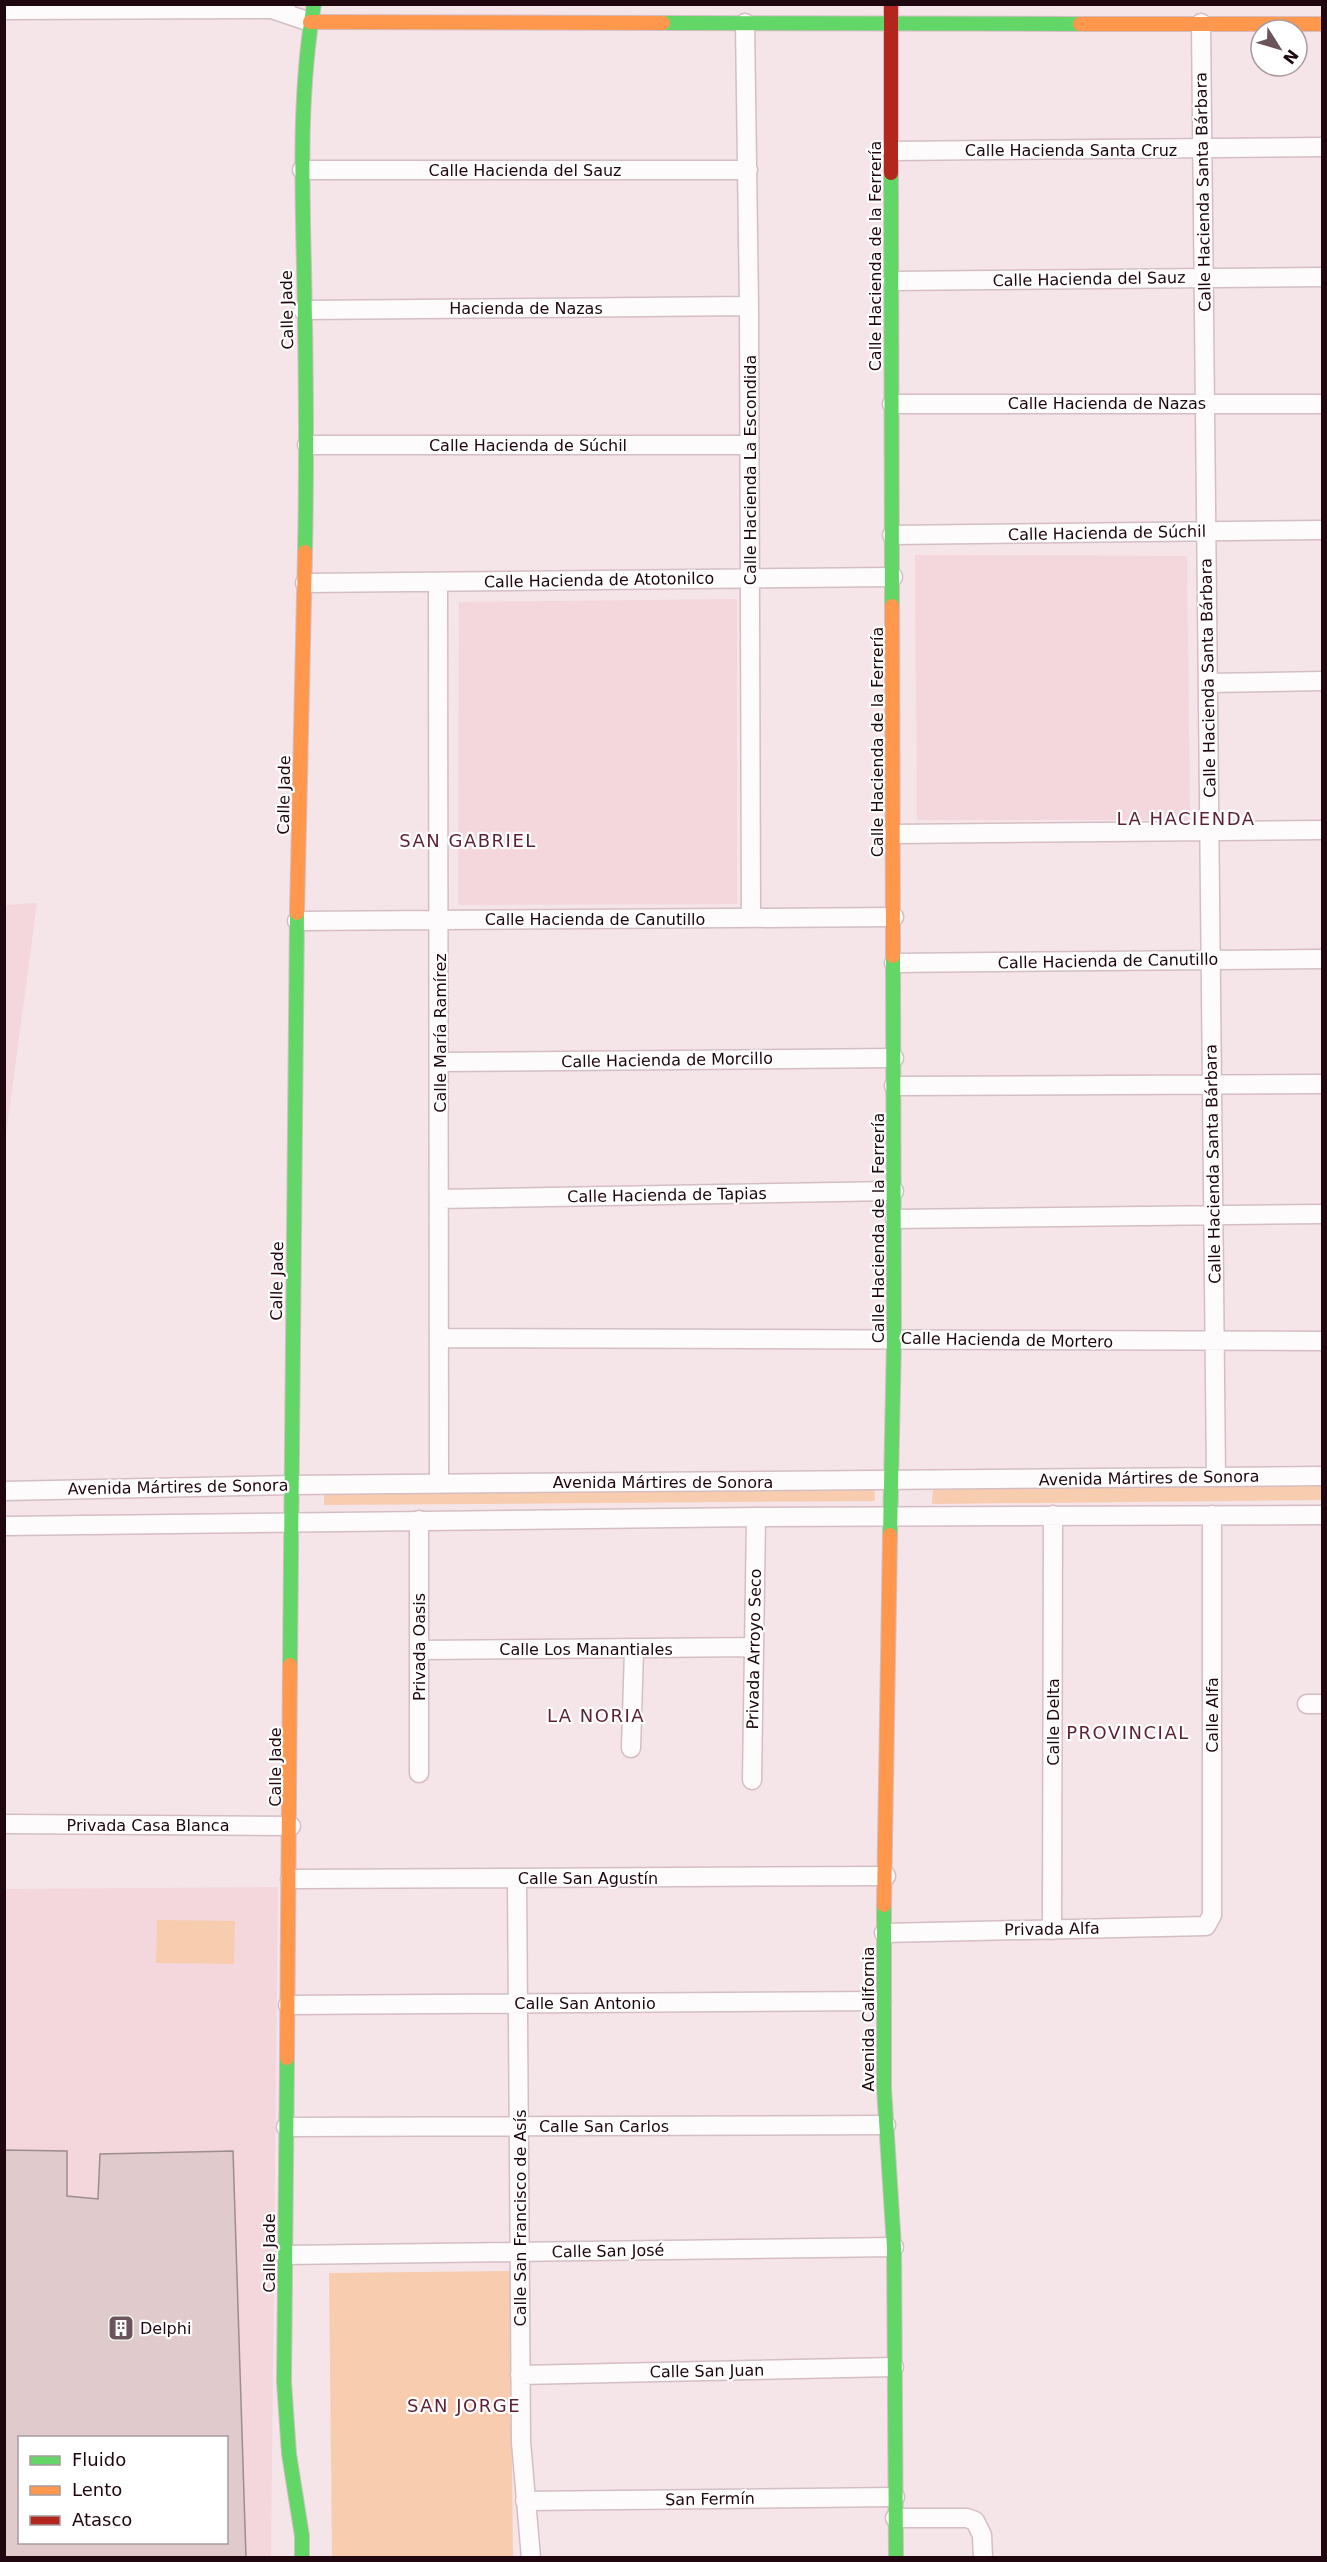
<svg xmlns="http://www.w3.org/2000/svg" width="1327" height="2562" viewBox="0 0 1327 2562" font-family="'DejaVu Sans',sans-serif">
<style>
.built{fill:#f3d7dd;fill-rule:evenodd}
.green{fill:#f8cdaf}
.building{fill:#e0cacb;stroke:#9d8d8e;stroke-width:1.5;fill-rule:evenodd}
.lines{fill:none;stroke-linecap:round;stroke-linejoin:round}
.street-casing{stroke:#d4bec3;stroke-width:21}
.fast-casing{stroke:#d4bec3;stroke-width:16}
.slow-casing{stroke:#d4bec3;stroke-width:16}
.jam-casing{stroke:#d4bec3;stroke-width:16}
.street{stroke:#fefbfc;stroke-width:18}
.fast{stroke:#63d668;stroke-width:14}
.slow{stroke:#ff974d;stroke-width:14}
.jam{stroke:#b3261e;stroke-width:14}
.labels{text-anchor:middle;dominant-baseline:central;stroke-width:4.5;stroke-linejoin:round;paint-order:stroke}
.street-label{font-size:16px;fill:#20060e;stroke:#fff}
.poi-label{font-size:16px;fill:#20060e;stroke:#fff;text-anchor:start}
.neighbourhood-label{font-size:18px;letter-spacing:1.5px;fill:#5e1f34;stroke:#fff}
</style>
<rect width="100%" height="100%" fill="#f5e4e8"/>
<path class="built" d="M 915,555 L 1187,556 L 1190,820 L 917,820 Z
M 737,599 L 737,904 L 458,905 L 459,602 Z
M 37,903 L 5,1142 L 5,905 Z
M 278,1887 L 271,2557 L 5,2557 L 4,1889 ZM 20,2438 L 226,2438 L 226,2542 L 20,2542 Z"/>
<path class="green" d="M 874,1483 L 875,1501 L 324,1505 L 324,1489 Z
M 1322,1483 L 1322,1500 L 932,1504 L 933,1486 Z
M 157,1920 L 235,1921 L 234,1964 L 156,1963 Z
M 510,2271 L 513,2557 L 332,2557 L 329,2273 Z"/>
<path class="building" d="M 4,2150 L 67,2151 L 67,2196 L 98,2199 L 100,2154 L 233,2151 L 246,2558 L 4,2558 ZM 20,2438 L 226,2438 L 226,2542 L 20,2542 Z"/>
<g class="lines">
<g class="street-casing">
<path id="street" d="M 272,9 L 310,22
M 4,10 L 272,9 L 286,4
M 745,23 L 749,306 L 751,918
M 1201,23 L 1216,1477
M 892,151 L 1322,147
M 302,170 L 748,170
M 892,281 L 1322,277
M 303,310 L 749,306
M 892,404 L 1322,404
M 307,445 L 749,445
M 892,535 L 1322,530
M 438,582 L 439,1483
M 305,583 L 893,577
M 1208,683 L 1322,681
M 893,834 L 1322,830
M 297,921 L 894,917
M 894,963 L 1322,959
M 440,1062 L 894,1058
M 894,1086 L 1322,1084
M 439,1199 L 894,1191
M 895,1219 L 1322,1214
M 439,1338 L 1322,1341
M 4,1491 L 292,1485 L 1322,1476
M 4,1526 L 756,1517 L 1322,1515
M 419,1650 L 754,1647
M 1307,1704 L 1322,1704
M 631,1748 L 634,1650
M 419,1773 L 419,1520
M 752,1780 L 756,1517
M 4,1824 L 291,1826
M 517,1878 L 521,2442 L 531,2558
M 290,1879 L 886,1876
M 1052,1930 L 1053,1515
M 884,1933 L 1206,1926 L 1212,1915 L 1212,1515
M 288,2005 L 882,2001
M 286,2127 L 886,2125
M 285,2255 L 894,2247
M 520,2375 L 894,2367
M 525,2501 L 895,2497
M 895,2518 L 967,2518 L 975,2521 L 982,2535 L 983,2558"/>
</g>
<g class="fast-casing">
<path id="fast" d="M 663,23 L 1080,24
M 891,173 L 892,606
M 305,552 C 307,457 306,363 304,268 C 302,180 299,91 314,4
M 890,1535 L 894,1339 L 893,956
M 290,1665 L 297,913
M 884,1905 L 884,2088 L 894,2247 L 896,2558
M 287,2058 L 284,2382 L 289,2454 L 302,2536 L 302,2558"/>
</g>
<g class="slow-casing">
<path id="slow" d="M 310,22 L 663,23
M 1080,24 L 1322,24
M 892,606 L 893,956
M 297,913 L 305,552
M 884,1905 L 890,1535
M 287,2058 L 290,1665"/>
</g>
<g class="jam-casing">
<path id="jam" d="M 891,4 L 891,173"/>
</g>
<use href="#street" class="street"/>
<use href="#fast" class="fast"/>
<use href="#slow" class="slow"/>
<use href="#jam" class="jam"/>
</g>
<defs>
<g id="building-square" transform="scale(1.35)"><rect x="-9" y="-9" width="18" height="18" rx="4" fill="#6b545a" stroke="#fff"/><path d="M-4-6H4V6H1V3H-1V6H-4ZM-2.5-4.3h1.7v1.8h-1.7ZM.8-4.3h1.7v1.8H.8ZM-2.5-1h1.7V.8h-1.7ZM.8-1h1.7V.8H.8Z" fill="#fff"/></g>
</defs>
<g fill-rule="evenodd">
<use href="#building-square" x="121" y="2328"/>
</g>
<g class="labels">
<g class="street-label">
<text x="1071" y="150">Calle Hacienda Santa Cruz</text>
<text x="525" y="170">Calle Hacienda del Sauz</text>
<text transform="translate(1203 192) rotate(-91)">Calle Hacienda Santa Bárbara</text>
<text transform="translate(875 256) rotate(-90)">Calle Hacienda de la Ferrería</text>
<text transform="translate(1089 279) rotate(-1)">Calle Hacienda del Sauz</text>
<text x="526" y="308">Hacienda de Nazas</text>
<text transform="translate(287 310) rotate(-91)">Calle Jade</text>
<text x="1107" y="403">Calle Hacienda de Nazas</text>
<text x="528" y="445">Calle Hacienda de Súchil</text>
<text transform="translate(750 470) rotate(-90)">Calle Hacienda La Escondida</text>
<text transform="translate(1107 533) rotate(-1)">Calle Hacienda de Súchil</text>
<text transform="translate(599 580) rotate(-1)">Calle Hacienda de Atotonilco</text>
<text transform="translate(1208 678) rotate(-91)">Calle Hacienda Santa Bárbara</text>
<text transform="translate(877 742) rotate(-90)">Calle Hacienda de la Ferrería</text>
<text transform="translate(284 795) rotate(-89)">Calle Jade</text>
<text x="595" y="919">Calle Hacienda de Canutillo</text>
<text transform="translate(1108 961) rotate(-1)">Calle Hacienda de Canutillo</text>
<text transform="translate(440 1033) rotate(-90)">Calle María Ramírez</text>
<text transform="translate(667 1060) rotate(-1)">Calle Hacienda de Morcillo</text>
<text transform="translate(1213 1164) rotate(-91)">Calle Hacienda Santa Bárbara</text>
<text transform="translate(667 1195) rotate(-1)">Calle Hacienda de Tapias</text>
<text transform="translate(878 1228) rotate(-90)">Calle Hacienda de la Ferrería</text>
<text transform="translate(277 1281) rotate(-89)">Calle Jade</text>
<text transform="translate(1007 1340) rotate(1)">Calle Hacienda de Mortero</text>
<text transform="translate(1149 1478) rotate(-1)">Avenida Mártires de Sonora</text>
<text x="663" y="1482">Avenida Mártires de Sonora</text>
<text transform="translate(178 1487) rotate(-1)">Avenida Mártires de Sonora</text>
<text transform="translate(419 1647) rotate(-90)">Privada Oasis</text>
<text x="586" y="1649">Calle Los Manantiales</text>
<text transform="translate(754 1649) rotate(-89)">Privada Arroyo Seco</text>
<text transform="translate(1212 1715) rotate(-90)">Calle Alfa</text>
<text transform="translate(1053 1722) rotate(-90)">Calle Delta</text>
<text transform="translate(275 1767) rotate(-90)">Calle Jade</text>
<text x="148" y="1825">Privada Casa Blanca</text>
<text x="588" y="1878">Calle San Agustín</text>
<text transform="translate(1052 1929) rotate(-1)">Privada Alfa</text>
<text x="585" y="2003">Calle San Antonio</text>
<text transform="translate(868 2019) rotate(-90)">Avenida California</text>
<text x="604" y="2126">Calle San Carlos</text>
<text transform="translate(520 2218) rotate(-90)">Calle San Francisco de Asís</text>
<text transform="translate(608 2251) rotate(-1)">Calle San José</text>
<text transform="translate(269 2253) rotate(-90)">Calle Jade</text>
<text transform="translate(707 2371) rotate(-1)">Calle San Juan</text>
<text transform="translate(710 2499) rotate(-1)">San Fermín</text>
</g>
<g class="poi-label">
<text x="140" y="2328">Delphi</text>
</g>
<g class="neighbourhood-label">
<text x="1186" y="818">LA HACIENDA</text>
<text x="468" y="840">SAN GABRIEL</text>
<text x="596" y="1715">LA NORIA</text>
<text x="1128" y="1732">PROVINCIAL</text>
<text x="464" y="2405">SAN JORGE</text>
</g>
</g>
<rect width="1327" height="2562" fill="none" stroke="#20060e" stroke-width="12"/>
<rect x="18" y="2436" width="210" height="108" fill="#ffffff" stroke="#a69b9f" stroke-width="1.5"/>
<rect x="30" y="2456" width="30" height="9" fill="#63d668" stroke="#a69b9f" stroke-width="1.5"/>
<text x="72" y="2466" font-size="18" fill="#20060e">Fluido</text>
<rect x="30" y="2486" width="30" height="9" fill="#ff974d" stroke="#a69b9f" stroke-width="1.5"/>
<text x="72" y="2496" font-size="18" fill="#20060e">Lento</text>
<rect x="30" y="2516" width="30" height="9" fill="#b3261e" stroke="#a69b9f" stroke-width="1.5"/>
<text x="72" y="2526" font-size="18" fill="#20060e">Atasco</text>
<g transform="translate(1279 48) rotate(127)"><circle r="28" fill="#ffffff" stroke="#a69b9f" stroke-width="1.5"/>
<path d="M0-4.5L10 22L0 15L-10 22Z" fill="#6b545a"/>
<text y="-9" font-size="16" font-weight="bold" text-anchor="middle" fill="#20060e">N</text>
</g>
</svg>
